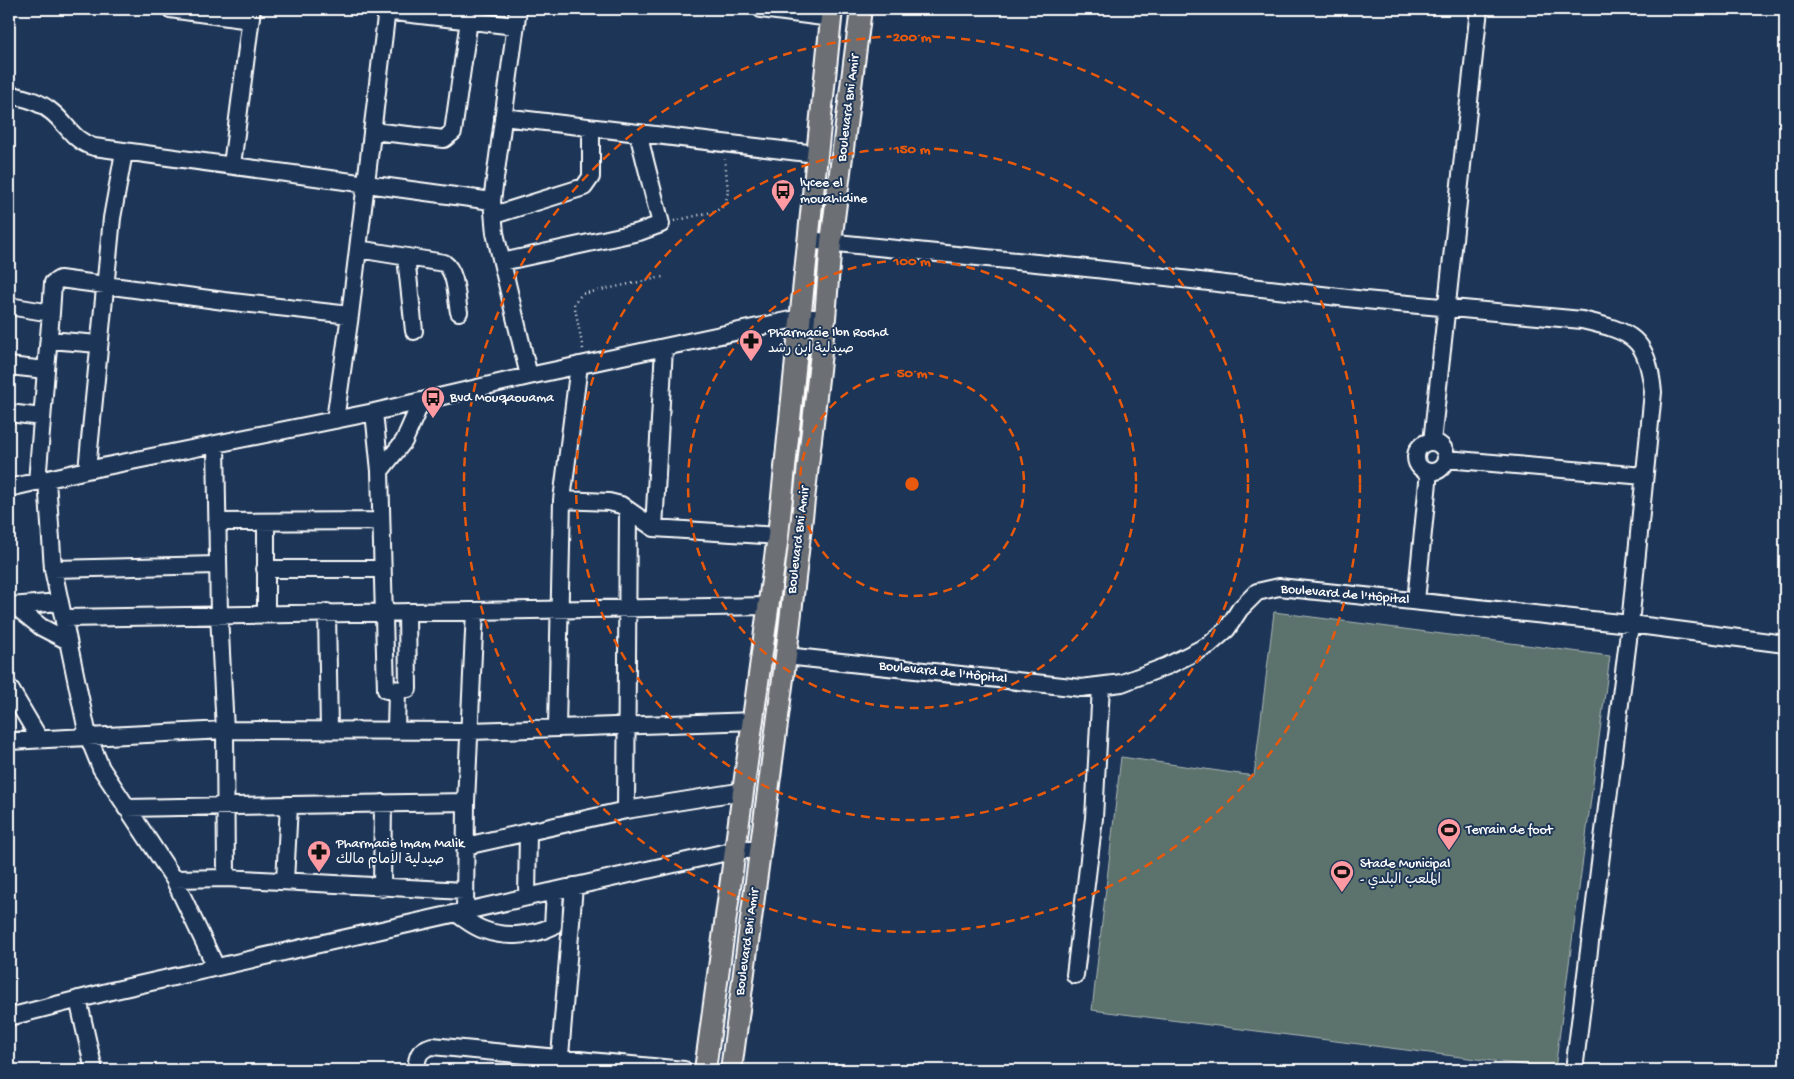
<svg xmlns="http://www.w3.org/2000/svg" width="1794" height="1079" viewBox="0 0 1794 1079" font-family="'Gochi Hand','Playpen Sans Arabic',sans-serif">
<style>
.pitch{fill:#5b726d;stroke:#adb8b6}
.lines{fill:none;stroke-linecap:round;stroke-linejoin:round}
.minor-casing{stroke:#fff;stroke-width:20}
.major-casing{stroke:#fff;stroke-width:24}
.path{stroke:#fff;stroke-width:2.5;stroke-dasharray:1 4;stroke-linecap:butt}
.minor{stroke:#1d3557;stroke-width:16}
.major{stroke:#6c6f75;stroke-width:20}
.ring{fill:none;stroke:#e8590c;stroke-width:2.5;stroke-dasharray:9 6}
.labels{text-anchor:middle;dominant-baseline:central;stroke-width:4;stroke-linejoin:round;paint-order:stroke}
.street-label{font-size:14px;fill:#fff;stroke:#1d3557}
.poi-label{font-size:14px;fill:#fff;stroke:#1d3557;text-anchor:start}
.centre{fill:#e8590c;stroke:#1d3557;stroke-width:2.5}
.ring-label{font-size:15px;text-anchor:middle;font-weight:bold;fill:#e8590c;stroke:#1d3557;stroke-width:4;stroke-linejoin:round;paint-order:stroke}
</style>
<rect width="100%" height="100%" fill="#1d3557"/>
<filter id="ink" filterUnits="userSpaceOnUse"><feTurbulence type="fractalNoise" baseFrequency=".02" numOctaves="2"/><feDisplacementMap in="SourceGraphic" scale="10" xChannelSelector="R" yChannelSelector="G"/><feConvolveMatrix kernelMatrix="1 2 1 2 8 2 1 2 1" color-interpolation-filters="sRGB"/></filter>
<g filter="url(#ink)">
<path class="pitch" d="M 1274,612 L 1610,656 L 1555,1069 L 1092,1010 L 1121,757 L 1254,776 Z"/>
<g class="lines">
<g class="minor-casing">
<path id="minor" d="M 170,9 L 250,20
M 518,9 L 492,201 L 495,233 L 529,376
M 761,9 L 831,18
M 386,11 L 515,26
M 9,94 C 25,98 39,101 52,112 C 68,125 73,141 94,147 L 492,201
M 503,117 L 816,154
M 372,131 L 444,139 L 453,132 L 469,20
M 232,165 L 252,9
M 494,215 L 584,187 L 591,177 L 591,128
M 807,240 L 1096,269 L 1365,300 L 1582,320 C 1633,332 1647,337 1653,392 L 1630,624 L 1574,1070
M 358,249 L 444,263 C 457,272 456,298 459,312
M 406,257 L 414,331
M 502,262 L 639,232 L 661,224 L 638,133
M 9,306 L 51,313 L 46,370
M 51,313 L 53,283 L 60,279 L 224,301 L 350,315
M 49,340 L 99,344
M 9,366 L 46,370 L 37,482
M 374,412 L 380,471 L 386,690 L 408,689 L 407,612
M 9,413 L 42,417
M 335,420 L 350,315 L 387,9
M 1432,442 L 1479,9
M1416 457a15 15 0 1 1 30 0a15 15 0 1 1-30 0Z
M 216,445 L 219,614 L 225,730 L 226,878
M 1446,459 L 1644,476
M 87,470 L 112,218 L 124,152
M 380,471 L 404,441 L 421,402
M 47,480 L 53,569 L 88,736 L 101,768 L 174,879 L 216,967
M 9,488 L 87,470 L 374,412 L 529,376 L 800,318 L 825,318
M 562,500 L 609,502 L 621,505 L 654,528 L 778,536
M 217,522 L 381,521
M 654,528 L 664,348
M 53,569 L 217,565
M 265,569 L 382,569
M 1416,601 L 1429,472
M 10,606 L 60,602
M 15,606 L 41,627 L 68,641
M 327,612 L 329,730
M 266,613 L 266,522
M 64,618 L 769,606
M 786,656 L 1081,688 L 1122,683 L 1167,666 L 1209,645 L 1227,629 L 1240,609 L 1257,592 L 1279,587 L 1630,624 L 1785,644
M 9,687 L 39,738
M 557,728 L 562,500 L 579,365
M 396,730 L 397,690
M 9,741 L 225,730 L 471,731 L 754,721
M 126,808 L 466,802
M 626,810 L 628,510
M 466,846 L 626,810 L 744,791
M 174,879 L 226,878 L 464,891
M 285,881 L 289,805
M 382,888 L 383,803
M 527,897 L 528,831
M 465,912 L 466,802 L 475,611
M 457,914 C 465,919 474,927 484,930 C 505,938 533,936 553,926 L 555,891
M 1075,975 L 1094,818 L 1101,686
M 78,999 L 94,1070
M 9,1017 L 111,991 L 736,850 L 762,850
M 559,1068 L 574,886
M 416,1070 C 417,1057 418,1050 432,1046 L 684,1070"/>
</g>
<g class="major-casing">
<path id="major" d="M 705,1070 L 778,536 L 832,9
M 731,1070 L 786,656 L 825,318 L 831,242 L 861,9"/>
</g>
<path class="path" d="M 674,221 L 716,211 L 725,205 L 728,192 L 725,159
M 583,349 L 574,303 L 582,294 L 663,277"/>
<use href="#minor" class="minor"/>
<use href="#major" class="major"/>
</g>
</g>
<g class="ring">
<circle cx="912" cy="484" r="112"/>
<circle cx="912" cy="484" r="224"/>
<circle cx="912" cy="484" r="336"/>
<circle cx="912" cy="484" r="448"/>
</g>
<defs>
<g id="bus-pin" transform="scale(1.25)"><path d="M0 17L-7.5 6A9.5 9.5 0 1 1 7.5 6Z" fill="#ff9aa2" stroke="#1d3557"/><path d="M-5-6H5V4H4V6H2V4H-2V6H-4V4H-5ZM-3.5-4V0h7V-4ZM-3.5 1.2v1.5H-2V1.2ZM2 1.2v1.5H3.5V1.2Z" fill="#111"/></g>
<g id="pharmacy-pin" transform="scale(1.25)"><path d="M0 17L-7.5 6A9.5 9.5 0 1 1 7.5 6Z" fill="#ff9aa2" stroke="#1d3557"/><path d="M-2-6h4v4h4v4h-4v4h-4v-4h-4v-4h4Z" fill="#111"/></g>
<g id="stadium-pin" transform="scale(1.25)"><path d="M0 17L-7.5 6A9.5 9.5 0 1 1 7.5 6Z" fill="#ff9aa2" stroke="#1d3557"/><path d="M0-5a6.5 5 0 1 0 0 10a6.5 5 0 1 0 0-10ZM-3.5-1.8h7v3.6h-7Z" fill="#111"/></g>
</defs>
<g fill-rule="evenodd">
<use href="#bus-pin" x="783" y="191"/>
<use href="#pharmacy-pin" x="751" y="341"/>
<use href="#bus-pin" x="433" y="398"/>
<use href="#stadium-pin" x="1449" y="830"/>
<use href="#pharmacy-pin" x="319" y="852"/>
<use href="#stadium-pin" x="1342" y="872"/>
</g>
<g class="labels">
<g class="street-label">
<text transform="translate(849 108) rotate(-83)">Boulevard Bni Amir</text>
<text transform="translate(799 540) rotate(-83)">Boulevard Bni Amir</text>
<text transform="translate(1345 595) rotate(5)">Boulevard de l'Hôpital</text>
<text transform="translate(943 673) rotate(6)">Boulevard de l'Hôpital</text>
<text transform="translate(748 942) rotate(-82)">Boulevard Bni Amir</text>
</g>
<g class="poi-label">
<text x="800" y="183">lycee el<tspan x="800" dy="16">mouahidine</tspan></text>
<text x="768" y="333">Pharmacie Ibn Rochd<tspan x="768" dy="16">صيدلية ابن رشد</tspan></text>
<text x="450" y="398">Bvd Mouqaouama</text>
<text x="1466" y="830">Terrain de foot</text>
<text x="336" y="844">Pharmacie Imam Malik<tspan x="336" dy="16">صيدلية الامام مالك</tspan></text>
<text x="1360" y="864">Stade Municipal<tspan x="1360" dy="16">- الملعب البلدي</tspan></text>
</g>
</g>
<circle cx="912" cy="484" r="8" class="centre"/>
<g class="ring-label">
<text x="912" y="41">200 m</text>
<text x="912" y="153">150 m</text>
<text x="912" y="265">100 m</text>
<text x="912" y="377">50 m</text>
</g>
<rect width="1794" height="1079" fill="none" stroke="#1d3557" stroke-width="30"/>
<rect x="15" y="15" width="1764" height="1049" fill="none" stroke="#fff" stroke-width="2" filter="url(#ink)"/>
</svg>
